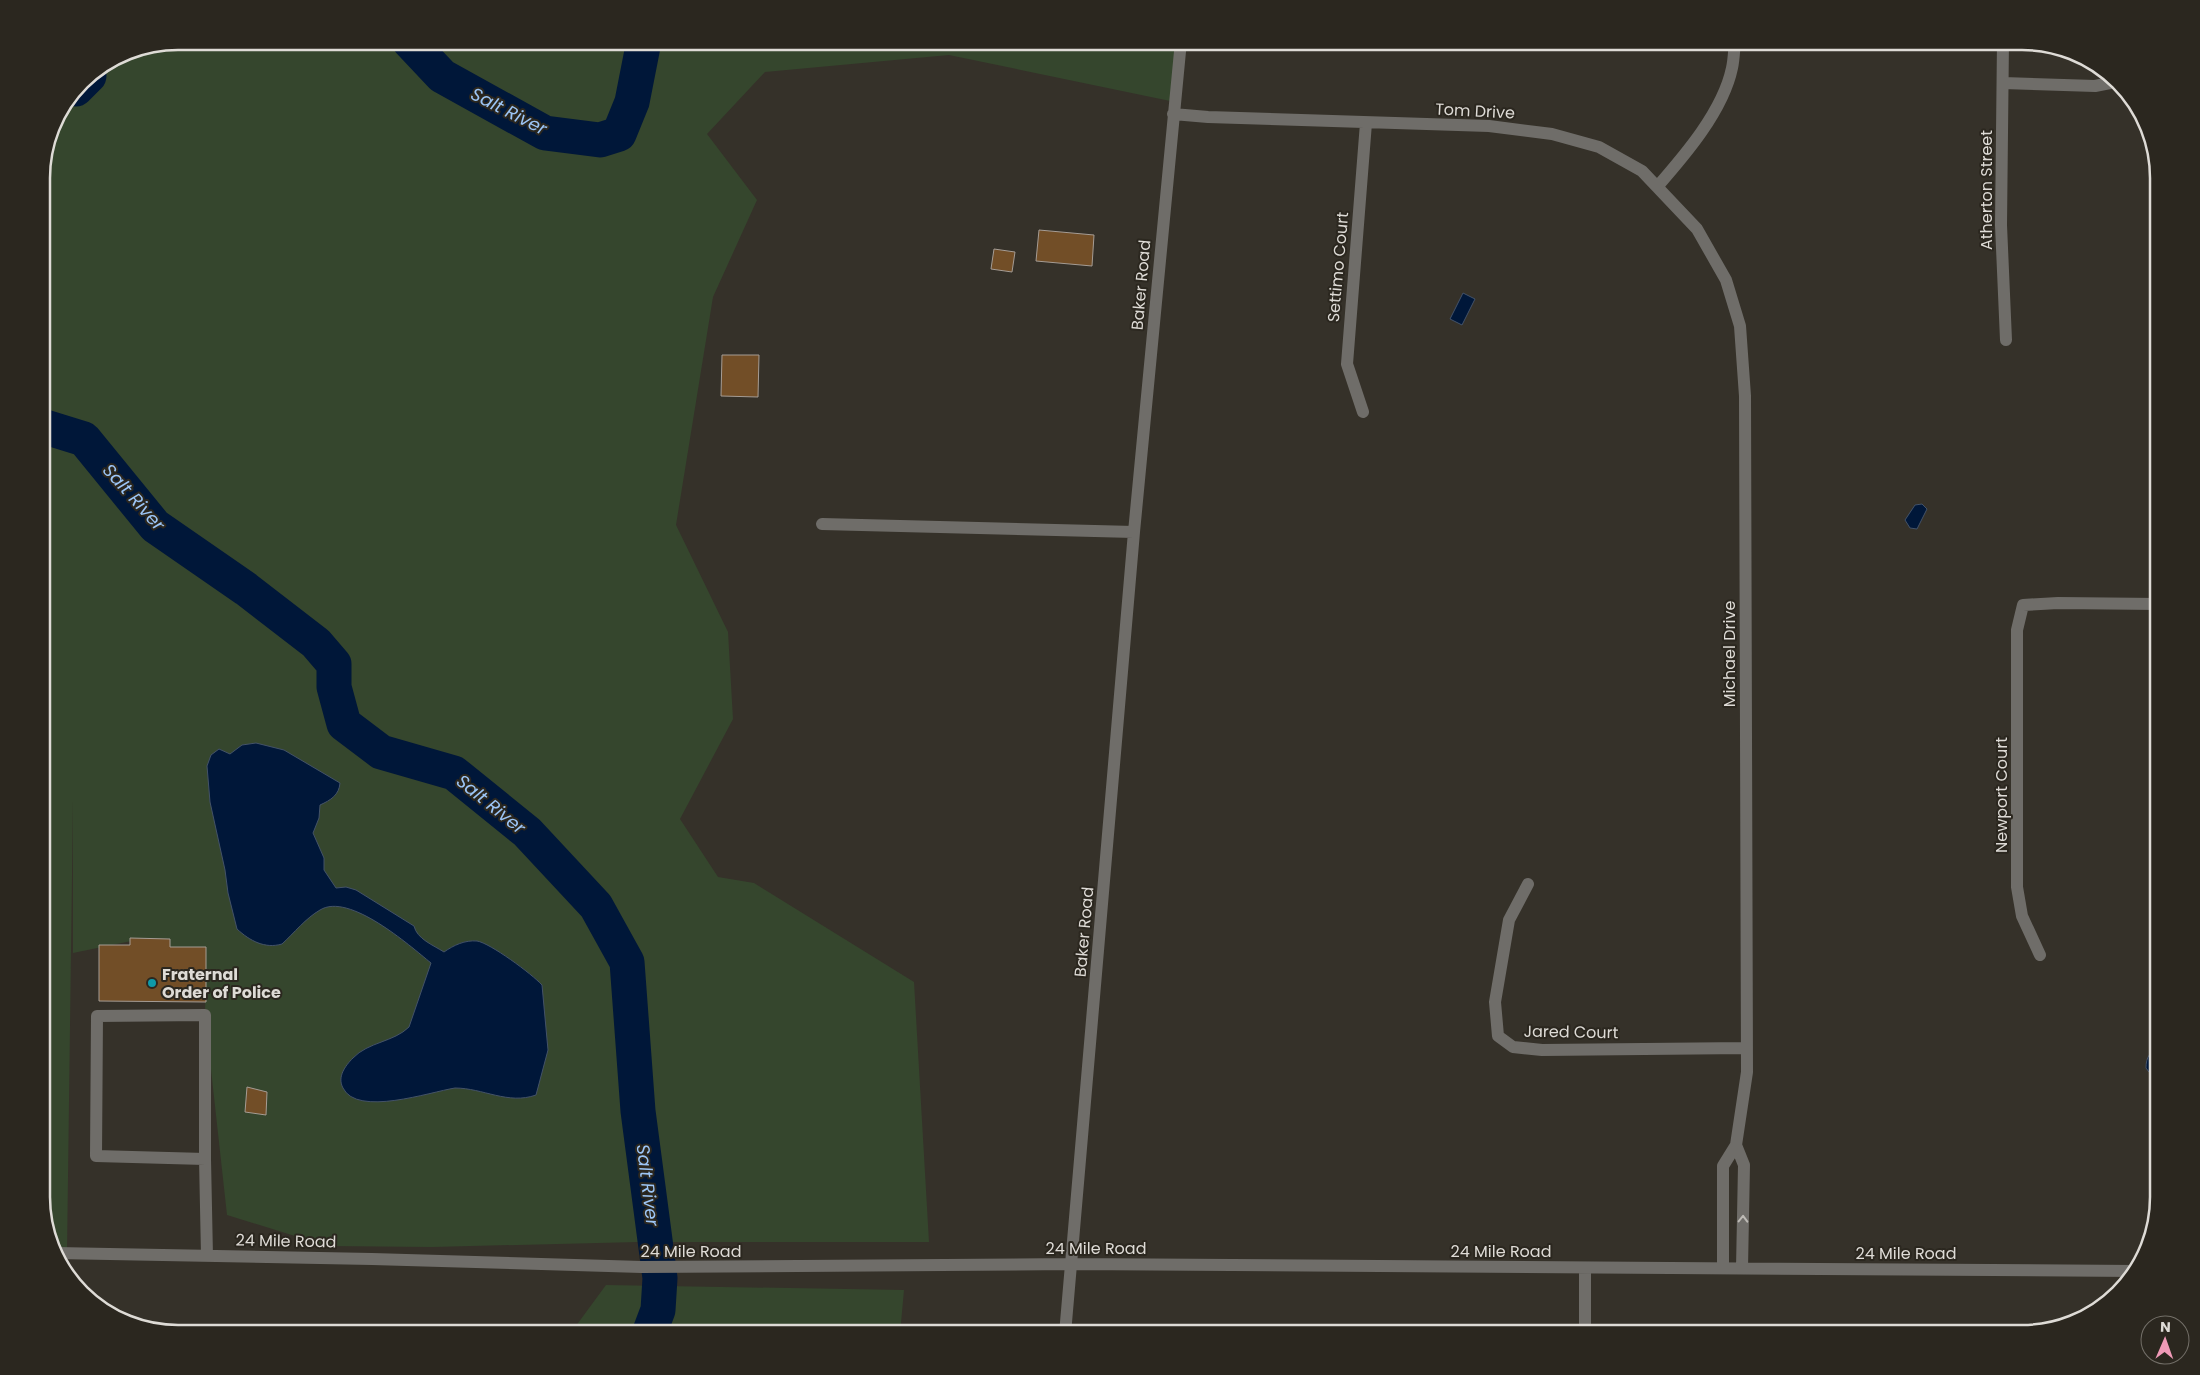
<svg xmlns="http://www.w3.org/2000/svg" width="2200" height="1375" viewBox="0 0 2200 1375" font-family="Poppins,sans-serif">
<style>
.green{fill:#35462d}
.water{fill:#001739;stroke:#435268}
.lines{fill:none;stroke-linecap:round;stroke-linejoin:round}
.river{stroke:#001739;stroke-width:35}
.building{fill:#724e27;stroke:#a59c94}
.minor{stroke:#6f6d69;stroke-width:12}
.oneway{stroke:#bdbab5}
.culture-dot{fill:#0f9aa8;stroke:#2b271f;stroke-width:2}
.labels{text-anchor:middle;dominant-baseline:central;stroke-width:4;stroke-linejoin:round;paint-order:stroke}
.street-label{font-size:16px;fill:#dedbd6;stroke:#2b271f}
.poi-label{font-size:16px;font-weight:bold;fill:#dedbd6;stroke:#2b271f;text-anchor:start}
.water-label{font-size:18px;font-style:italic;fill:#9cc5f6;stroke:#2b271f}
.rim{fill:none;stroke:#dedbd6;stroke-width:2.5}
</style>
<rect width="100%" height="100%" fill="#353129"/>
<path class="green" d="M 178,41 L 1182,41 L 1175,102 L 949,55 L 765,72 L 707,134 L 757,200 L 713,297 L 676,525 L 728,632 L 733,719 L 680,819 L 718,877 L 754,883 L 914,982 L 929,1242 L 638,1242 L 432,1247 L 327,1246 L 227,1215 L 205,1015 L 206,947 L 170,947 L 170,939 L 141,939 L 73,953 L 73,800 L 67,1253 L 55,1253 L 42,1206 L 42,169 L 52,125 L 81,81 L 126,52 Z
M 606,1285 L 904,1290 L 900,1334 L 570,1334 Z"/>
<path class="water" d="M 1463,293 L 1475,299 L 1462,325 L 1450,319 Z
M 1922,504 L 1927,509 L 1917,529 L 1910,528 L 1905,520 L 1915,505 Z
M 256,743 L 284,750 L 340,783 C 339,795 331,800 320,805 L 319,818 L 313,833 L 324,858 L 324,870 L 336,888 L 346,887 L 356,890 L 414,926 C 417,939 433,945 444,952 C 454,945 465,940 477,941 C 490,943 532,974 542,985 L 548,1050 L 536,1095 C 508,1105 483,1088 455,1088 C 430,1092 357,1117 343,1088 C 337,1077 345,1066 353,1058 C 368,1042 394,1042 409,1027 L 431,963 C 409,945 349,892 320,910 C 306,918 294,933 282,944 C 265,949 250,941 237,929 L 228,893 L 225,870 L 210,802 L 207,766 L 211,755 L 219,749 L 230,754 L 242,745 Z
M 2159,1046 L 2159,1070 L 2149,1072 L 2146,1068 C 2146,1057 2150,1052 2159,1046 Z"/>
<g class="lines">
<path class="river" d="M 409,41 L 442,76 L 545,133 L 600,140 L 619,134 L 632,102 L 644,41
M 76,89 L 89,76
M 42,426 L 84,439 L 155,526 L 246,589 L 316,643 L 334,664 L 334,687 L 344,724 L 381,752 L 454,773 L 527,832 L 596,906 L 627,962 L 638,1111 L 660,1278 L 658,1310 L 649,1334"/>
</g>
<path class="building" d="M 1039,230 L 1094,235 L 1092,266 L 1036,261 Z
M 994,249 L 1015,252 L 1012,272 L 991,269 Z
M 722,355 L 759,355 L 758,397 L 721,396 Z
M 130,938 L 170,939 L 170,947 L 206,947 L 206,1002 L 99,1001 L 99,945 L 130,945 Z
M 247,1087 L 267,1092 L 266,1115 L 245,1112 Z"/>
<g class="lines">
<path class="minor" d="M 2003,41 L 2001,225 L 2006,340
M 2003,83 L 2095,86 L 2115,82
M 1173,114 L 1208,117 L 1489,126 L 1552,134 L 1599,147 L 1642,171 L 1697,229 L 1726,280 L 1740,326 L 1745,396 L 1747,1072 L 1736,1145
M 1657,187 C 1685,155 1723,111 1732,68 C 1734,59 1734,50 1735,41
M 1363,412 L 1347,364 L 1366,123
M 822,524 L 1134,532
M 1528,884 L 1509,920 L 1495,1002 L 1498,1036 L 1513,1047 L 1542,1050 L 1746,1048
M 2040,955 L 2022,916 L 2017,887 L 2017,630 L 2023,605 L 2058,603 L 2159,604
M 205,1159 L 96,1156 L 97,1016 L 205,1015 L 205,1159 L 207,1256
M 56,1253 L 372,1259 L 642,1267 L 1072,1264 L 2137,1271
M 1723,1267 L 1723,1166 L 1736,1145 L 1744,1165 L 1742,1268
M 1065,1334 L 1134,532 L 1181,41
M 1585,1334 L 1585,1268"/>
</g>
<defs><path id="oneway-chevron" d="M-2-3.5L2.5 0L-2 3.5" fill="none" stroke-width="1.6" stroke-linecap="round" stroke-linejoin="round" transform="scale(1.25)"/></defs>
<use class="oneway" href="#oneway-chevron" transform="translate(1743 1219) rotate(-89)"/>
<circle class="culture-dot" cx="152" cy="983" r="5"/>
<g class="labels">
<g class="street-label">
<text transform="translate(1475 111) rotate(3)">Tom Drive</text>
<text transform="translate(1986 190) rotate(-90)">Atherton Street</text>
<text transform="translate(1338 267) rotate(-85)">Settimo Court</text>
<text transform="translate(1141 285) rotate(-85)">Baker Road</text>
<text transform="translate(1729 654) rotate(-90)">Michael Drive</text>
<text transform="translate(2001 795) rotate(-90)">Newport Court</text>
<text transform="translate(1084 932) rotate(-85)">Baker Road</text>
<text transform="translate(1571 1032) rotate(1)">Jared Court</text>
<text transform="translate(286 1241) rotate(1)">24 Mile Road</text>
<text x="1096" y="1248">24 Mile Road</text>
<text x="691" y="1251">24 Mile Road</text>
<text x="1501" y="1251">24 Mile Road</text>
<text x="1906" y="1253">24 Mile Road</text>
</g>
<g class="poi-label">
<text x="162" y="974">Fraternal<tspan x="162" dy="18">Order of Police</tspan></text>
</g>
<g class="water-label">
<text transform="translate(509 111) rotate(27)">Salt River</text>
<text transform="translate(134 497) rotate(48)">Salt River</text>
<text transform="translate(491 804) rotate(39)">Salt River</text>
<text transform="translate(648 1185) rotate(83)">Salt River</text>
</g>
</g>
<path d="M0 0H2200V1375H0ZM178 50H2022A128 128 0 0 1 2150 178V1197A128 128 0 0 1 2022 1325H178A128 128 0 0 1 50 1197V178A128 128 0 0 1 178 50Z" fill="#2b271f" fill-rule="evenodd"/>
<path class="rim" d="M178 50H2022A128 128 0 0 1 2150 178V1197A128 128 0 0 1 2022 1325H178A128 128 0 0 1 50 1197V178A128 128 0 0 1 178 50Z"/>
<g transform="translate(2165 1340) rotate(2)"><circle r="24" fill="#2b271f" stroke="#736f68"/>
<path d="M0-4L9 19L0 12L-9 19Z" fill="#f09ab7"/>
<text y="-8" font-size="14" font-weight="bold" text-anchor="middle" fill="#dedbd6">N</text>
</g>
</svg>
